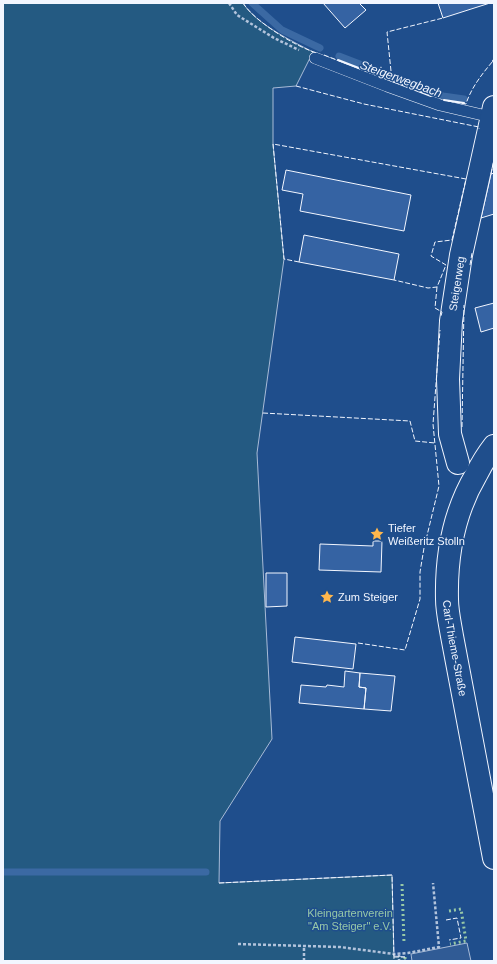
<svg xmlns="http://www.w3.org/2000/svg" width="497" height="964" viewBox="0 0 497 964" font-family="Arial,sans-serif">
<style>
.green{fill:#245a82;stroke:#a8bbd7}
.parking{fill:#305b95;stroke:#a8bbd7}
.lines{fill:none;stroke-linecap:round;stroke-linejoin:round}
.stream{stroke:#3b69a3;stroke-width:7}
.building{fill:#3563a3;stroke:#f2f6ff}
.service-casing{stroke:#f2f6ff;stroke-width:12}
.minor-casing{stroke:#f2f6ff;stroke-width:24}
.secondary-casing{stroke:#f2f6ff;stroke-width:24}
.path{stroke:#b3c4dc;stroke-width:2.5;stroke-dasharray:3 2;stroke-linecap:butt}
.service{stroke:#1f4e8c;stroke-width:11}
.minor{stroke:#1f4e8c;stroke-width:22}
.secondary{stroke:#1f4e8c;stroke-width:22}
.hedge{stroke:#97c8a6;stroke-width:3;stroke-dasharray:2 3;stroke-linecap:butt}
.fence{stroke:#f2f6ff;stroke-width:1;stroke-dasharray:5 2;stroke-linecap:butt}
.wall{stroke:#f2f6ff;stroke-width:2}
.labels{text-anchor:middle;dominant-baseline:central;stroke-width:3;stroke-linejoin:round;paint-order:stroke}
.street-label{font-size:11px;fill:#f2f6ff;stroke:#1f4e8c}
.poi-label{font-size:11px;fill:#f2f6ff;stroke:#1f4e8c;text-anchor:start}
.park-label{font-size:11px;fill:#97c8a6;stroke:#1f4e8c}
.water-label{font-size:12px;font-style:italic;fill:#f2f6ff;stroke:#1f4e8c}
</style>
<rect width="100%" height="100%" fill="#1f4e8c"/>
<path class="green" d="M 3,3 L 243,3 C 256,24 292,41 313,52 L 296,86 L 273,88 L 273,144 L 284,259 L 257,453 L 272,739 L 220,821 L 219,883 L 392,875 L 394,956 L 405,957 L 405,961 L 3,961 Z"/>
<path class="parking" d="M 467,943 L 471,961 L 412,961 L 411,954 Z"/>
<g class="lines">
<path class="stream" d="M 252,3 L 282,30 L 320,48
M 339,56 L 443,96 L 464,99
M 3,872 L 206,872"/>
</g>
<path class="building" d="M 323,3 L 359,3 L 366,10 L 345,28 Z
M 438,3 L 490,3 L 443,18 Z
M 286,170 L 411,195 L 404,231 L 300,211 L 303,194 L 282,190 Z
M 494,173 L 494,214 L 481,218 L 491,174 Z
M 304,235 L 399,254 L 394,280 L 299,262 Z
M 494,303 L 494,328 L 481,332 L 475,308 Z
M 373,541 L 382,541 L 381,572 L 319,570 L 320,544 L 373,546 Z
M 266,573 L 287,573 L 287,606 L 266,607 Z
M 295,637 L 356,644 L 353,669 L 292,662 Z
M 345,671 L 360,673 L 359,687 L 366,688 L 364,709 L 299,703 L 301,685 L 326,687 L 327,685 L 344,687 Z
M 360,673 L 395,676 L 391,711 L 364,709 L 366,688 L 359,687 Z"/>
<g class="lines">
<g class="service-casing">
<path id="service" d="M 315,58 L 387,86 L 440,105 L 491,117"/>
</g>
<g class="minor-casing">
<g id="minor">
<path id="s1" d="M 458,463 L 450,434 L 448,379 L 451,321 L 461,255 L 494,107"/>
</g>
</g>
<g class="secondary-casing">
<g id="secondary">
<path id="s2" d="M 494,446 C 487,455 481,465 476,475 C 453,514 446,555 447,599 C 447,611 450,624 452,636 L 494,858"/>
</g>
</g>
<path class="path" d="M 229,3 L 237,15 L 274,38 L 299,50
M 238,944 L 340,947 L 394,954 L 408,953 L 439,947 L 433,883
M 399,954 L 399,961
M 304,961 L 304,946"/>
<use href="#service" class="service"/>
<use href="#minor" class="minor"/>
<use href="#secondary" class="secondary"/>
<path class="hedge" d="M 402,884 L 404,943
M 449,911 L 461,909 L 466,941 L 450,944
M 405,957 L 405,961"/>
<path class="fence" d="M 243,3 C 254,21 296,47 317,53
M 324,55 L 431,96
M 391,71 L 387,32 L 443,18
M 296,86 L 364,104 L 479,127 L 479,129
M 448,101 L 466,104 C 471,88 482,74 493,61
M 491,174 L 494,160
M 299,262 L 284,259 L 273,144 L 466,179 L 452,240 L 435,242 L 431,256 L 446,265 L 437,287 L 428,288 L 394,280
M 470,265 L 472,253
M 437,287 L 435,308 L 442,312 L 441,316
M 263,413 L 410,421 L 415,441 L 435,443
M 462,427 L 464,305
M 358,643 L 405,650 L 420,599 L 420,572 L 424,548 L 439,486 L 433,424 L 440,330
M 219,883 L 392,875 L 394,961
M 446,920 L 457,918 L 461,938 L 449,940
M 394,957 L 405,957"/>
<path class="wall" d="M 338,60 L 431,96
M 493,61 L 494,60
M 444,100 L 464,103"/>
</g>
<defs>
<g id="sight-bare" transform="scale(1.08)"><path d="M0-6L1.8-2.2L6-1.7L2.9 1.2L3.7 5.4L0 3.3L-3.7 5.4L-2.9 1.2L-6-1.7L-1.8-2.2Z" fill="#ffb74d" stroke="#1f4e8c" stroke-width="2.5" paint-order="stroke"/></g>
</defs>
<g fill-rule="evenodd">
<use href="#sight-bare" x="377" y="534"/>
<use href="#sight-bare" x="327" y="597"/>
</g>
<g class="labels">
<g class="street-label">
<text stroke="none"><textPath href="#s1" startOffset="181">Steigerweg</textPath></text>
<text stroke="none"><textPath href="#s2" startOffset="213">Carl-Thieme-Straße</textPath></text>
</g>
<g class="poi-label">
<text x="388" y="528">Tiefer<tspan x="388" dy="13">Weißeritz Stolln</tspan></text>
<text x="338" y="597">Zum Steiger</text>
</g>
<g class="park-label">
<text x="350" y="913">Kleingartenverein<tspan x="350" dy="13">"Am Steiger" e.V.</tspan></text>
</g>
<g class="water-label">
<text transform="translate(401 79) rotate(20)">Steigerwegbach</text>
</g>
</g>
<rect width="497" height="964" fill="none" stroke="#f2f6ff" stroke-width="8"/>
</svg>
